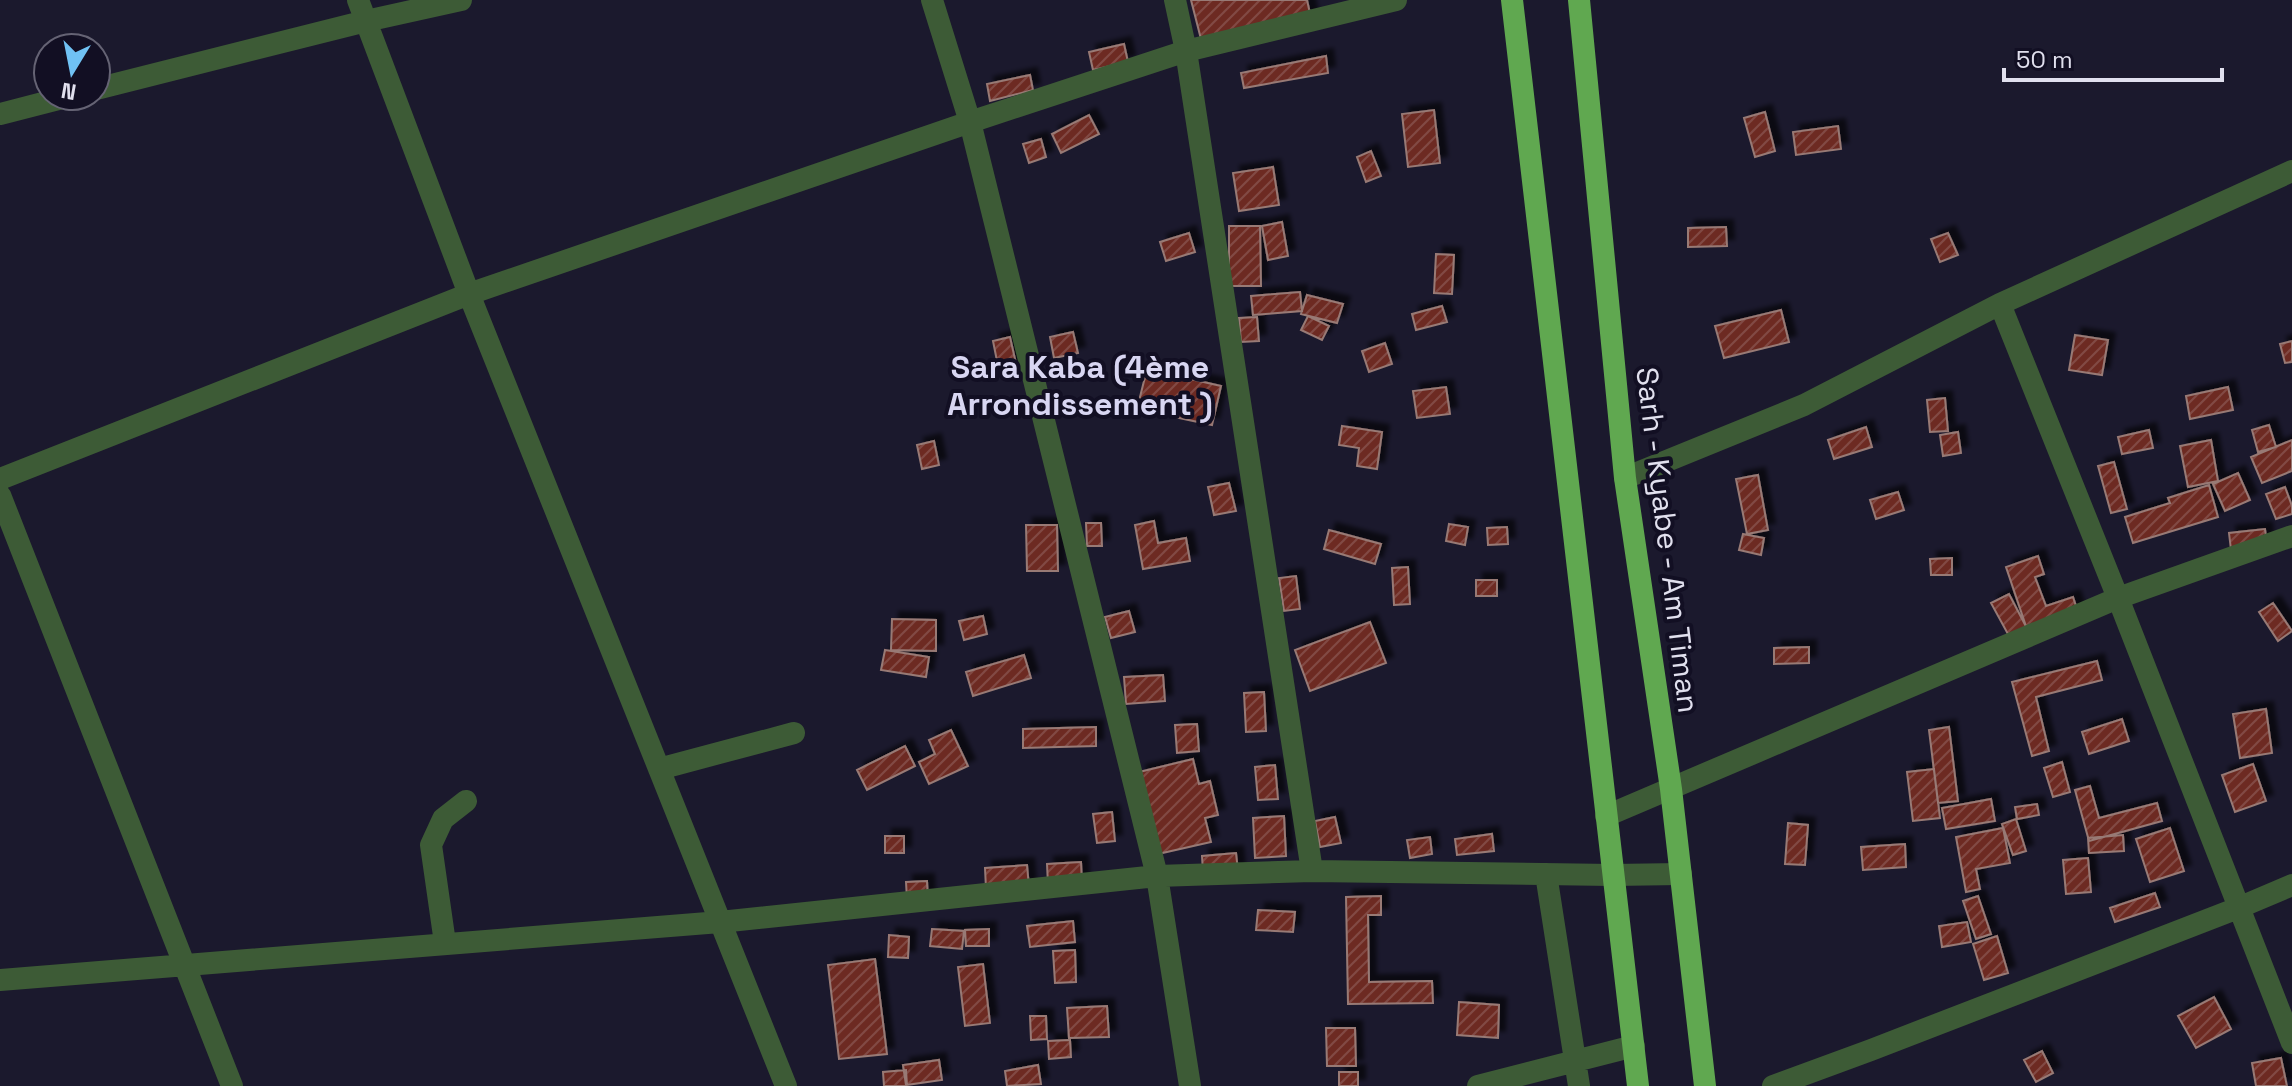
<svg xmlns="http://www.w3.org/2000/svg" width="2292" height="1086" viewBox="0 0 2292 1086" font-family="'Space Grotesk',sans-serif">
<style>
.building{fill:url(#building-hatch);stroke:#987a75;stroke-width:2;filter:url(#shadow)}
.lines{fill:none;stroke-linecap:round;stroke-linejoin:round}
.minor{stroke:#3d5b36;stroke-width:22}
.trunk{stroke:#60a850;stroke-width:22}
.labels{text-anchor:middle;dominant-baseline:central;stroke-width:8;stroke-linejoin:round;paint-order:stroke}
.street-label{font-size:30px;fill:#e1e0ee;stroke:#120f23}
.neighbourhood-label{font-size:32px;font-weight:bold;fill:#d8d6f2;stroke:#120f23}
</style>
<defs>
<pattern id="building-hatch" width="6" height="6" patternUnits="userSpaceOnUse" patternTransform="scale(2)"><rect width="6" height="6" fill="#6d2c24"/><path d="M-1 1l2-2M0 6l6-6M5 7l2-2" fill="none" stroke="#824a44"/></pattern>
<filter id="shadow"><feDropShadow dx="7" dy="-7" stdDeviation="2" flood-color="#0009"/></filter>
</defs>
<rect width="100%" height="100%" fill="#1b192d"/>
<path class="building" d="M 1191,0 L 1307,0 L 1311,18 L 1202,43 Z
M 1124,44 L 1128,62 L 1093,70 L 1089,52 Z
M 1326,56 L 1328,73 L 1244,88 L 1241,73 Z
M 1030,75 L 1033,90 L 990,101 L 987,84 Z
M 1434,110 L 1440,163 L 1408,167 L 1402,114 Z
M 1765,112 L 1775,151 L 1755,157 L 1744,118 Z
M 1089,115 L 1099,134 L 1061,153 L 1052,134 Z
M 1838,126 L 1841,149 L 1796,155 L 1793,132 Z
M 1041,139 L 1046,157 L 1029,163 L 1023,144 Z
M 1371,151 L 1381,176 L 1366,182 L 1357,157 Z
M 1273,167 L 1279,205 L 1239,211 L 1233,173 Z
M 1282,222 L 1288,256 L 1268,260 L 1262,226 Z
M 1229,226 L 1260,226 L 1261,286 L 1229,286 Z
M 1726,227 L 1727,246 L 1688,247 L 1688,228 Z
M 1189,233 L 1195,252 L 1166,261 L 1160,242 Z
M 1948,233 L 1958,255 L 1940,262 L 1931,239 Z
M 1436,254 L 1454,255 L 1452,294 L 1434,293 Z
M 1300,292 L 1302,311 L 1253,315 L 1251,296 Z
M 1307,295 L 1343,304 L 1337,323 L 1301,314 Z
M 1442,306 L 1447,322 L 1416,330 L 1412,314 Z
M 1781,310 L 1789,342 L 1724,358 L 1715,326 Z
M 1308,316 L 1329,326 L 1322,340 L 1301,330 Z
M 1257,317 L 1259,341 L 1241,342 L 1239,318 Z
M 1073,332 L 1078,353 L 1054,358 L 1050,337 Z
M 2075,335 L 2108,340 L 2102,375 L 2069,370 Z
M 1010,337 L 1017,368 L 999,371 L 993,341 Z
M 2292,341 L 2292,362 L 2285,363 L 2280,344 Z
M 1385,343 L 1392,364 L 1369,372 L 1362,351 Z
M 1147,369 L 1221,386 L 1212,425 L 1137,409 Z
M 1446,387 L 1450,414 L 1417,418 L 1413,391 Z
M 2228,387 L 2233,410 L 2190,419 L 2186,396 Z
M 1945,398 L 1948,431 L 1930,432 L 1927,400 Z
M 2269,425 L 2276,447 L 2258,452 L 2252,430 Z
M 1342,426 L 1382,432 L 1377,469 L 1357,466 L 1359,448 L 1339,445 Z
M 1866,427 L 1872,447 L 1834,459 L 1828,440 Z
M 2149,430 L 2153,448 L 2122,454 L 2118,437 Z
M 1958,432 L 1961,453 L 1943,456 L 1940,435 Z
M 2211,440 L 2218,481 L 2188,487 L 2180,446 Z
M 2292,440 L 2292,471 L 2262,483 L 2251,457 Z
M 934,441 L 939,465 L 922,469 L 917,445 Z
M 2114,462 L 2127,509 L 2111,513 L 2098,466 Z
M 2238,473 L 2250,500 L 2225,511 L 2213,484 Z
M 1758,475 L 1768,530 L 1747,534 L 1736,479 Z
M 1229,483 L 1236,511 L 1214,515 L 1208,487 Z
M 2209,485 L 2218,517 L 2133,543 L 2125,517 L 2170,503 L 2168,498 Z
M 2285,487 L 2292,506 L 2292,514 L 2276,519 L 2266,494 Z
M 1898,492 L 1904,510 L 1876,519 L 1870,500 Z
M 1154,521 L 1158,543 L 1186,538 L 1190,561 L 1143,569 L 1135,525 Z
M 1086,523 L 1101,523 L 1102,546 L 1087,546 Z
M 1449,524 L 1468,527 L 1465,545 L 1446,541 Z
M 1026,525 L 1057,525 L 1058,571 L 1027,571 Z
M 1507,527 L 1508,544 L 1488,545 L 1487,528 Z
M 2265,529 L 2267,546 L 2231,550 L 2229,533 Z
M 1329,530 L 1381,544 L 1375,564 L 1324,549 Z
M 1743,534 L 1764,538 L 1761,555 L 1739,550 Z
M 2038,556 L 2044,574 L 2035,577 L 2046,606 L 2073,597 L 2081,621 L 2030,638 L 2006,567 Z
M 1952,558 L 1952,575 L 1931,575 L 1930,559 Z
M 1408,567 L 1410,604 L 1394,605 L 1392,568 Z
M 1296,576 L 1300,609 L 1284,611 L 1279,578 Z
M 1476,580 L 1497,580 L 1497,596 L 1476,596 Z
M 2009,594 L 2032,638 L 2015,647 L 1991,603 Z
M 2273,603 L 2292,631 L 2278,641 L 2259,612 Z
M 1129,611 L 1135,632 L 1111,638 L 1105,617 Z
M 983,616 L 987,634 L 964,640 L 959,621 Z
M 892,619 L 936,620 L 936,651 L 891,650 Z
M 1370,622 L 1386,663 L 1310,691 L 1295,650 Z
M 1809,647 L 1809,663 L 1774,664 L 1774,648 Z
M 885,650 L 929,657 L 926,677 L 881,670 Z
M 1024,655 L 1031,678 L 973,696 L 966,672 Z
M 2097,661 L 2102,680 L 2036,697 L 2049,751 L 2032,756 L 2012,682 Z
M 1163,675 L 1165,701 L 1126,704 L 1124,677 Z
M 1264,692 L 1266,731 L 1246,732 L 1244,693 Z
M 2266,709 L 2272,753 L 2240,758 L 2233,714 Z
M 2122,719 L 2129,741 L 2089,754 L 2082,732 Z
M 1197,724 L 1199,751 L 1177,753 L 1175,725 Z
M 1096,727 L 1096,746 L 1023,748 L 1023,729 Z
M 1949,727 L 1958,801 L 1938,803 L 1929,730 Z
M 951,730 L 968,766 L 929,784 L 919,762 L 935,754 L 929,740 Z
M 905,746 L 915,766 L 867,790 L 857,770 Z
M 1193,759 L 1199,784 L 1210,781 L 1218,815 L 1205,818 L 1211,842 L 1158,854 L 1139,772 Z
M 2062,762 L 2070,792 L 2053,797 L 2044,768 Z
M 2253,764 L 2266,801 L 2235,812 L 2222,775 Z
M 1275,765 L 1278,799 L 1258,800 L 1255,767 Z
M 1934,769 L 1940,818 L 1913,821 L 1907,772 Z
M 2090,786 L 2099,818 L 2157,803 L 2162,821 L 2089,841 L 2075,790 Z
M 1991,799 L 1995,821 L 1946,829 L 1942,808 Z
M 2037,804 L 2039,815 L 2017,819 L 2015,807 Z
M 1112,812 L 1115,841 L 1097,843 L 1093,814 Z
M 1284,816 L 1286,856 L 1255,858 L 1253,818 Z
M 1335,817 L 1341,843 L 1320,847 L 1315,821 Z
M 2016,819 L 2026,851 L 2013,855 L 2002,824 Z
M 1788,823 L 1808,825 L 1805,865 L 1785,864 Z
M 2003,828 L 2010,863 L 1976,869 L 1980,889 L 1966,892 L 1956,837 Z
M 2170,828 L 2184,871 L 2150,882 L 2136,839 Z
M 1492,834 L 1494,851 L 1457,855 L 1455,839 Z
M 2123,835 L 2124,851 L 2089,853 L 2088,838 Z
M 885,836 L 904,836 L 904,853 L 885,853 Z
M 1430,837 L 1432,854 L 1410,858 L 1407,840 Z
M 1905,844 L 1906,867 L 1863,870 L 1861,847 Z
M 1236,853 L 1238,871 L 1203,873 L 1202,856 Z
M 2088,858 L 2091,892 L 2066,894 L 2063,860 Z
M 1081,862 L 1082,883 L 1048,885 L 1047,864 Z
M 1027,865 L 1029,887 L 986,889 L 985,868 Z
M 927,881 L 928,900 L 907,900 L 906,882 Z
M 2155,893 L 2160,907 L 2115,922 L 2110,908 Z
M 1381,896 L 1381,915 L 1368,915 L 1369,982 L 1432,981 L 1433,1003 L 1348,1004 L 1346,897 Z
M 1978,896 L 1991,934 L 1976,939 L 1963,901 Z
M 1258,910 L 1295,912 L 1293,932 L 1256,930 Z
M 1073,921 L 1075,942 L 1030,947 L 1027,926 Z
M 1967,922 L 1971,942 L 1942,947 L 1939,926 Z
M 932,929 L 964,931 L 962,949 L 930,946 Z
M 989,929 L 989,946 L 966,946 L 965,930 Z
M 889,935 L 909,937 L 908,958 L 888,957 Z
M 1997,936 L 2008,973 L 1984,980 L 1973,944 Z
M 1075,950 L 1076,982 L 1055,983 L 1053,951 Z
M 875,959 L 887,1054 L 839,1059 L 828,965 Z
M 983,964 L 990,1023 L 965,1026 L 958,967 Z
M 2214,997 L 2231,1029 L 2196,1048 L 2178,1016 Z
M 1459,1002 L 1499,1005 L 1498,1038 L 1457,1035 Z
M 1107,1006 L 1109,1037 L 1069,1038 L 1067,1008 Z
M 1030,1016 L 1046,1016 L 1047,1039 L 1031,1040 Z
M 1326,1028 L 1355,1028 L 1356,1066 L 1327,1066 Z
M 1070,1040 L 1071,1057 L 1049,1059 L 1048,1041 Z
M 2042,1051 L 2053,1073 L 2036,1082 L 2024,1060 Z
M 2281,1058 L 2287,1086 L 2256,1086 L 2252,1063 Z
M 939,1060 L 942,1080 L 906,1085 L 903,1065 Z
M 1038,1065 L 1041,1084 L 1007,1086 L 1005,1071 Z
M 906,1070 L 907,1086 L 884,1086 L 883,1072 Z
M 1339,1072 L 1358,1072 L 1358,1086 L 1339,1086 Z"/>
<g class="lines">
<path class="minor" d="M 358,0 L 469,294 L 786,1086
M 932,0 L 970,122 L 1157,876 L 1190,1086
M 1175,0 L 1186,51 L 1312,871
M 96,89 L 366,21 L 461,0
M 0,114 L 70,96
M 2000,304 L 2118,598 L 2292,1043
M 1625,478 L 1804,405 L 2000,304 L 2292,171
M 0,479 L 469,294 L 970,122 L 1186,51 L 1396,0
M 0,495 L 232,1086
M 659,769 L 794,733
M 1606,816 L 2118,598 L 2292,536
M 1546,874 L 1579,1086
M 445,943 L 431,845 L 443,819 L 466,801
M 0,980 L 720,922 L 1157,876 L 1312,871 L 1612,875 L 1681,874
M 1478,1086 L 1634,1046
M 1773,1086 L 1871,1050 L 2238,908 L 2292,885"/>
<path class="trunk" d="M 1512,0 L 1638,1086
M 1579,0 L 1625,478 L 1671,789 L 1705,1086"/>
</g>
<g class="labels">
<g class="street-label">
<text transform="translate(1668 540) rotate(83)">Sarh - Kyabe - Am Timan</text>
</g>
<g class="neighbourhood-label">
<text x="1080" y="367">Sara Kaba (4ème<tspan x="1080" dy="37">Arrondissement )</tspan></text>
</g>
</g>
<g transform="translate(72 72) rotate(190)"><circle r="38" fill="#120f23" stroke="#656374" stroke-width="2"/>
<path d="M0-6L14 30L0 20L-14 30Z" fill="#70c2f4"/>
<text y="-12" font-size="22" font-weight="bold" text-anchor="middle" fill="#e1e0ee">N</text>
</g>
<path d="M2004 68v12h218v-12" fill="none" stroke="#e1e0ee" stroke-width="4"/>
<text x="2016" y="68" font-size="24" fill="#e1e0ee" stroke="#120f23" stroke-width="6" paint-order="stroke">50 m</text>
</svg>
